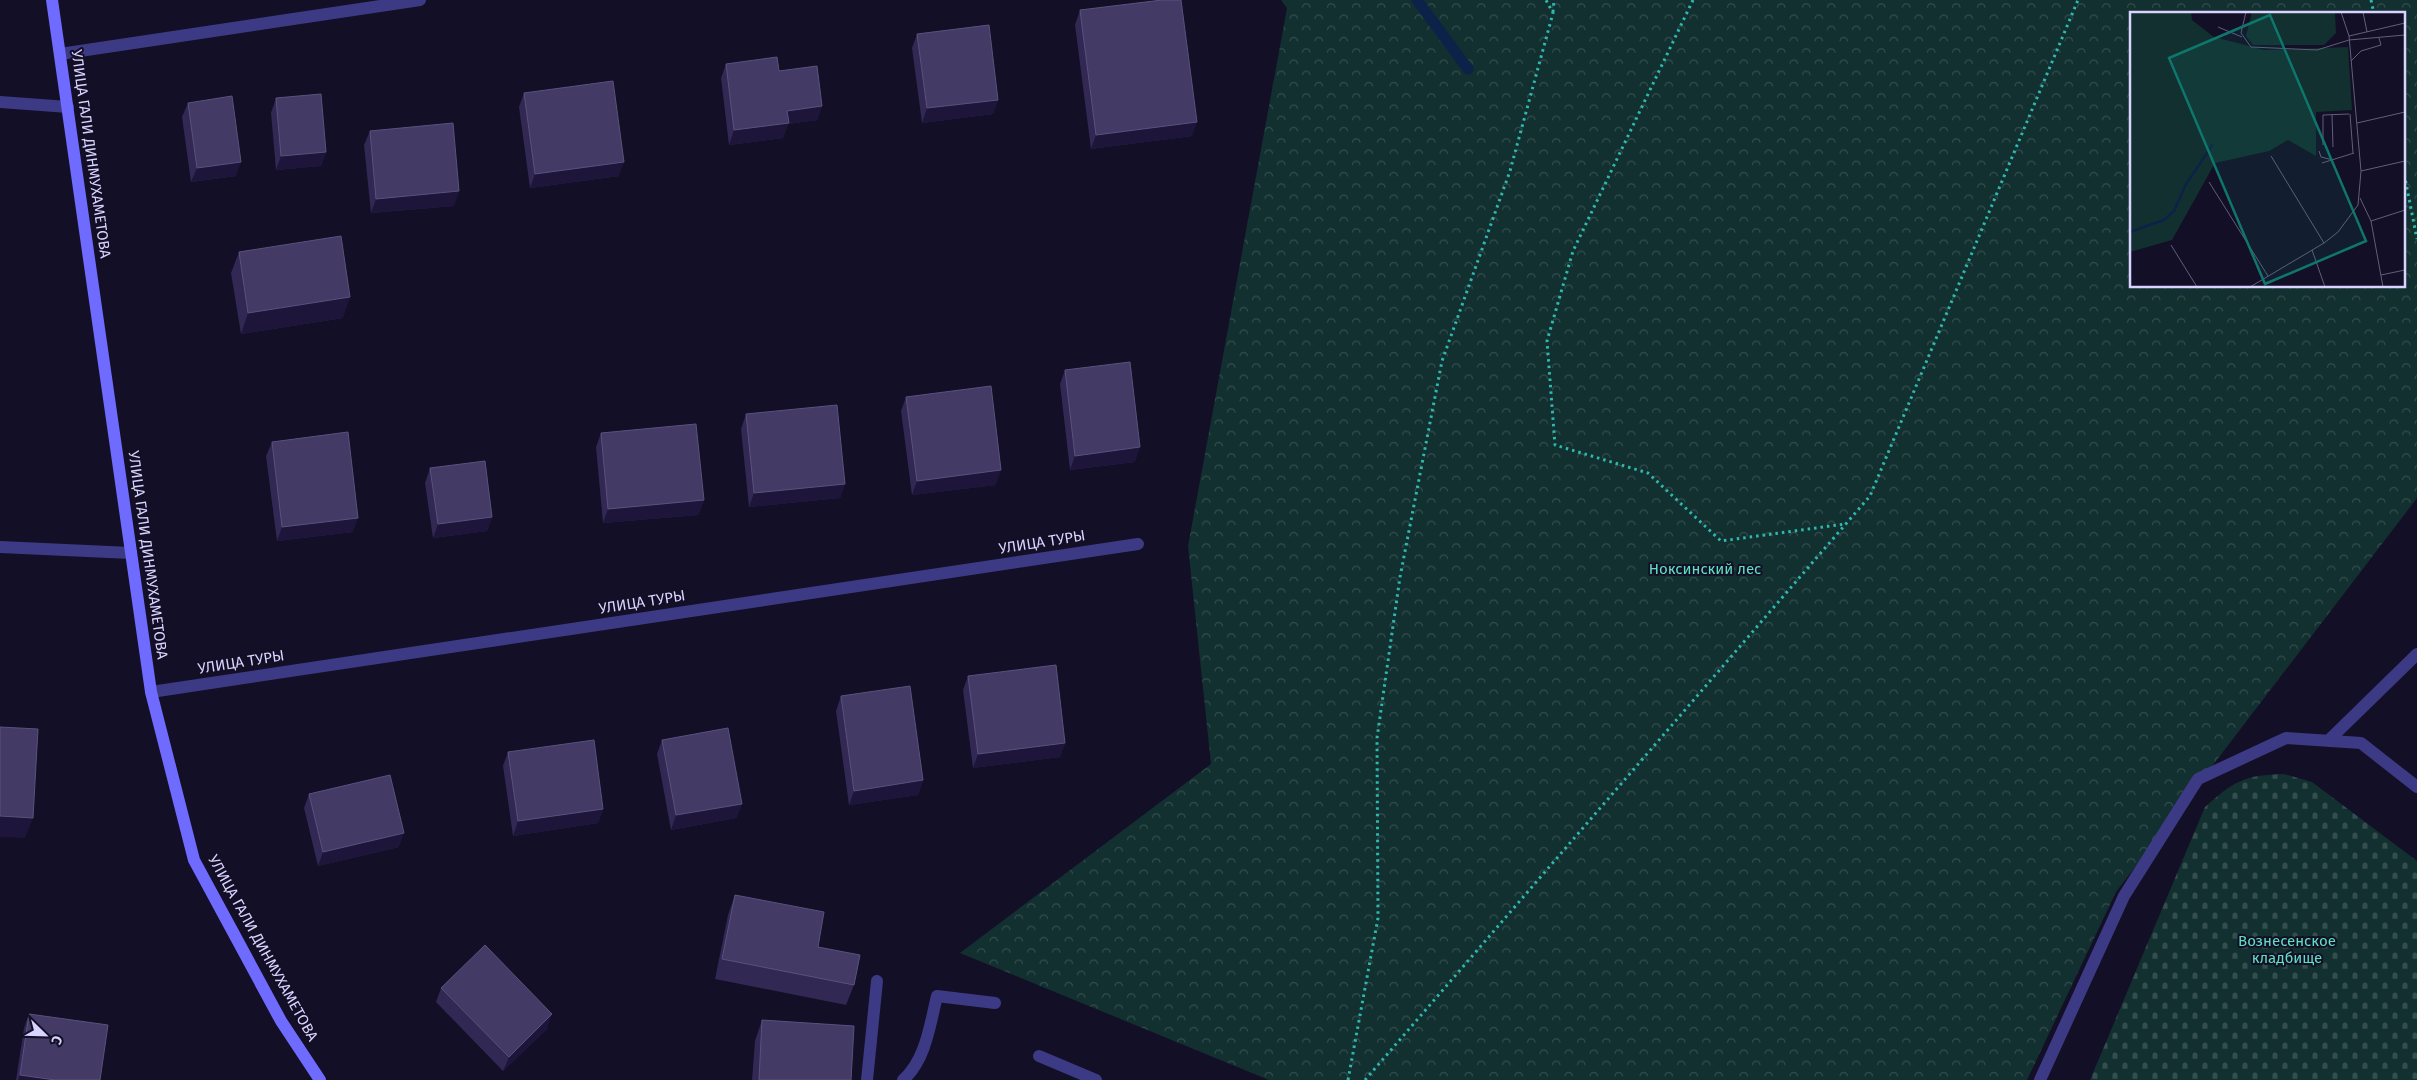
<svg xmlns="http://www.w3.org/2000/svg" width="2417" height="1080" viewBox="0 0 2417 1080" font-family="'Fira Sans',sans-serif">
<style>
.forest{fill:url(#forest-crowns);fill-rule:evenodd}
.cemetery{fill:url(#cemetery-stones)}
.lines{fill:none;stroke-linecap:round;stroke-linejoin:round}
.stream{stroke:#0c2248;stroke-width:11}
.path{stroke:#2fb8b0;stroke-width:3;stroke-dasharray:2.5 4;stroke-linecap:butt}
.lane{stroke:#3d3a85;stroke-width:12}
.street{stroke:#3d3a85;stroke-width:12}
.secondary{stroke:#6f6bff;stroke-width:12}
.wall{fill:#312854}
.shaded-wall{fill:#1d163a}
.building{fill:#433a66;stroke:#5a527e}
.labels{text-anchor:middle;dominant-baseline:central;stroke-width:4;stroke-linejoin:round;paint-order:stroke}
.street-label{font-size:15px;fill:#d9d4ff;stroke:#130f26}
.park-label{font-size:15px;fill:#5fe0c0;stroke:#130f26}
.inset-river{fill:none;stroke:#0c2248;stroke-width:2.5}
.inset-road{fill:none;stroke:#625e7d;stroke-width:1}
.view{fill:#0f766e;fill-opacity:0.15;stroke:#0f766e;stroke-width:2.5}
.inset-edge{fill:none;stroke:#d9d4ff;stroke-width:2.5}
</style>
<defs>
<pattern id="forest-crowns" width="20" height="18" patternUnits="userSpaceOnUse" patternTransform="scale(1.25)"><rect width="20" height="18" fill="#12302f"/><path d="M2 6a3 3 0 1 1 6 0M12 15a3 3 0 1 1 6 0" fill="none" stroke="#344d4e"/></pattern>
<pattern id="cemetery-stones" width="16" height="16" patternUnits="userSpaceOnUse" patternTransform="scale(1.25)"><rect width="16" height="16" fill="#12302f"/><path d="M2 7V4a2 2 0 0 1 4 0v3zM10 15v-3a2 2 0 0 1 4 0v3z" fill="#344d4e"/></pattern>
</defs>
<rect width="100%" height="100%" fill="#130f26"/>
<path class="forest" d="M 1281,0 L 2417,0 L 2417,498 L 2116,892 L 2027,1080 L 1269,1080 L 960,953 L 1211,764 L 1188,546 L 1287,8 ZM 2131,14 L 2403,14 L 2403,286 L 2131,286 Z"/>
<path class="cemetery" d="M 2284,774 L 2312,782 L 2417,861 L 2417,1080 L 2090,1080 L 2205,807 C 2234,781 2244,775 2284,774 Z"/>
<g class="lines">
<path class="stream" d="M 1417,0 L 1468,69"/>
<path class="path" d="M 1693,0 L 1573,251 L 1547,341 L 1555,445 L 1648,473 L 1721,541 L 1845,524
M 2371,0 L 2374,14
M 1553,12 L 1554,0
M 2403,168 L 2417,239
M 1348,1080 L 1378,918 L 1377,738 L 1400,577 L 1442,361 L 1510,171 L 1553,13 L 1546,0
M 1365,1080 L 1870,496 L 2078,0"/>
<path class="lane" d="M 2328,741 L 2417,654
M 1039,1056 L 1096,1080
M 903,1080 C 926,1060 930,1024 937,996 L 995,1003
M 2040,1080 L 2124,896 L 2198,779 L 2286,738 L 2361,743 L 2417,787"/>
<path class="street" d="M 60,54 L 420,0
M 0,102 L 68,107
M 0,547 L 131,553
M 151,692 L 1138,544
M 867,1080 L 877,981"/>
<path class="secondary" d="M 52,0 L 151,692 L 194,860 L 281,1021 L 320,1080"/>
</g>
<path class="wall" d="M 1080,10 L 1192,136 L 1091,149 L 1075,25 Z
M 917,34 L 998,100 L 993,114 L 922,123 L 912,48 Z
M 726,64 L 779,71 L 822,106 L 817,120 L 788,124 L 783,138 L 729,145 L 721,78 Z
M 524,93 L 619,176 L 530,188 L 519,107 Z
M 276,98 L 326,152 L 321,166 L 276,170 L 271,113 Z
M 188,103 L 236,176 L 191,182 L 182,117 Z
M 370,131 L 454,206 L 371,213 L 364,145 Z
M 239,252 L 343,318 L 241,334 L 231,273 Z
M 1065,370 L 1135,462 L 1070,470 L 1060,384 Z
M 906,397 L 996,485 L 912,495 L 901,411 Z
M 746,414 L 845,484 L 840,498 L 749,507 L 741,429 Z
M 601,433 L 704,500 L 698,515 L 603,523 L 596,447 Z
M 272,442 L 353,532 L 277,541 L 266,456 Z
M 430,468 L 492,517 L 487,531 L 433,538 L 425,483 Z
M 968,676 L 1065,743 L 1060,757 L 973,768 L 963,690 Z
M 841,696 L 923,780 L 918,795 L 849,805 L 836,711 Z
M 662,740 L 742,804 L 736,818 L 671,830 L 657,754 Z
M 508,752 L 603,809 L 598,823 L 513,836 L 503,766 Z
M 309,794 L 399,847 L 318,866 L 304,808 Z
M 735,895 L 818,947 L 854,985 L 846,1005 L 715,979 L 728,915 Z
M 441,988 L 547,1029 L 503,1071 L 436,1002 Z
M 29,1014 L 100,1080 L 16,1080 L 24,1028 Z
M 762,1020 L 851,1080 L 752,1080 L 755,1041 Z"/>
<path class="shaded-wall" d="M 998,100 L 993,114 L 922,123 L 927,108 Z
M 822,106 L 817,120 L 788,124 L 783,138 L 729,145 L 734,130 L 787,111 Z
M 1197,122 L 1192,136 L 1091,149 L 1096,135 Z
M 326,152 L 321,166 L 276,170 L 281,156 Z
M 241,162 L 236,176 L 191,182 L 197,168 Z
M 624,162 L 619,176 L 530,188 L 535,174 Z
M 459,191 L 454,206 L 371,213 L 376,199 Z
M 350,297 L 343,318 L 241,334 L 248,313 Z
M 1140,447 L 1135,462 L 1070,470 L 1075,456 Z
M 1001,470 L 996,485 L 912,495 L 917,481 Z
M 845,484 L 840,498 L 749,507 L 754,493 Z
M 704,500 L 698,515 L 603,523 L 608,509 Z
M 492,517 L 487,531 L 433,538 L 438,524 Z
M 358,518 L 353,532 L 277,541 L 282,527 Z
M 1065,743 L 1060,757 L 973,768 L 978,754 Z
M 923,780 L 918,795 L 849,805 L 854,791 Z
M 742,804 L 736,818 L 671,830 L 676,815 Z
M 603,809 L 598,823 L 513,836 L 518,821 Z
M 0,816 L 33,818 L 25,838 L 0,837 Z
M 404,833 L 399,847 L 318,866 L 323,852 Z
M 552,1014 L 547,1029 L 503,1071 L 509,1057 Z
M 20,1075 L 55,1080 L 18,1080 Z"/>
<path class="building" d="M 1162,0 L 1181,0 L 1197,122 L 1096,135 L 1080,10 Z
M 989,25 L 998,100 L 927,108 L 917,34 Z
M 777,57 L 779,71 L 817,66 L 822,106 L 787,111 L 789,123 L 734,130 L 726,64 Z
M 613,81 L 624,162 L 535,174 L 524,93 Z
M 321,94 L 326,152 L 281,156 L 276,98 Z
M 232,96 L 241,162 L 197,168 L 188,103 Z
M 453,123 L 459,191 L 376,199 L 370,131 Z
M 341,236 L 350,297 L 248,313 L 239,252 Z
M 1130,362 L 1140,447 L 1075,456 L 1065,370 Z
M 991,386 L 1001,470 L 917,481 L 906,397 Z
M 837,405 L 845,484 L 754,493 L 746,414 Z
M 696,424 L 704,500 L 608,509 L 601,433 Z
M 348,432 L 358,518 L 282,527 L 272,442 Z
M 485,461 L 492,517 L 438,524 L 430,468 Z
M 1056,665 L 1065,743 L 978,754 L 968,676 Z
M 910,686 L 923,780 L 854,791 L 841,696 Z
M 0,727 L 38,729 L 33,818 L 0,816 Z
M 728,728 L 742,804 L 676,815 L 662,740 Z
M 594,740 L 603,809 L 518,821 L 508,752 Z
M 390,775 L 404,833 L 323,852 L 309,794 Z
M 735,895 L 824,912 L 818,947 L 860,955 L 854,985 L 722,959 Z
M 485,945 L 552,1014 L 509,1057 L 441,988 Z
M 29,1014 L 108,1025 L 100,1080 L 55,1080 L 20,1075 Z
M 762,1020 L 854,1026 L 851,1080 L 759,1080 Z"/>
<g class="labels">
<g class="street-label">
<text transform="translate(91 154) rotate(82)">УЛИЦА ГАЛИ ДИНМУХАМЕТОВА</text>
<text transform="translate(1042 542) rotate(-9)">УЛИЦА ТУРЫ</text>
<text transform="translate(148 555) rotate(82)">УЛИЦА ГАЛИ ДИНМУХАМЕТОВА</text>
<text transform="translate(642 602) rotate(-9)">УЛИЦА ТУРЫ</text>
<text transform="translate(241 662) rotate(-9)">УЛИЦА ТУРЫ</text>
<text transform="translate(263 948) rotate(61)">УЛИЦА ГАЛИ ДИНМУХАМЕТОВА</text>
</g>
<g class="park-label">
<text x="1705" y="569">Ноксинский лес</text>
<text x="2287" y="941">Вознесенское<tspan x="2287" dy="17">кладбище</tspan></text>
</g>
</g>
<g transform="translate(2130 12)">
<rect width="275" height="275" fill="#130f26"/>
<path d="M 0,0 L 61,0 L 62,8 L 84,25 L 134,38 L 218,35 L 222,98 L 186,100 L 186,144 L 158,128 L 139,139 L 85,151 L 42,228 L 0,240 Z" fill="#12302f"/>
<path d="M 122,0 L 205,0 L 206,21 L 194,33 L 123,33 L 116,24 Z" fill="#12302f"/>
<path class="inset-river" d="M 0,220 L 34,208 L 44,199 L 56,172 L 83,132"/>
<path class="inset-road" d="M 116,0 L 111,21 L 121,35 L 187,38 L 219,28M 233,0 L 237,20M 88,15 L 112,25M 219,24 L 275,11M 219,28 L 275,23M 221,49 L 231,39 L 251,33 L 249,26M 220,102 L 223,141M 202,103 L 203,135M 227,111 L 275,100M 193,133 L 193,103 L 219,102M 189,139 L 191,145 L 203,148M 141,144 L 194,231M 192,151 L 224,141M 231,159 L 275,149M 79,170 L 138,264M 230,186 L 241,209 L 253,275M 241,209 L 275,198M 41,233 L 67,275M 182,238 L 195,275M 251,263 L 275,258M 120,275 L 194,231 L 208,220 L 228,193 L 231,159 L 219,24 L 211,0"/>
<path class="view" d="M 140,3 L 236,229 L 135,272 L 39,46 Z"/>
<rect width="275" height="275" class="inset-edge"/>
</g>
<g transform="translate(45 1035) rotate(113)" stroke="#130f26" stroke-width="4" paint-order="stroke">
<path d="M0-4L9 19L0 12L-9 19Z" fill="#d9d4ff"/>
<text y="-8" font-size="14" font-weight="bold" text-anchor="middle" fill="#d9d4ff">С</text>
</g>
</svg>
